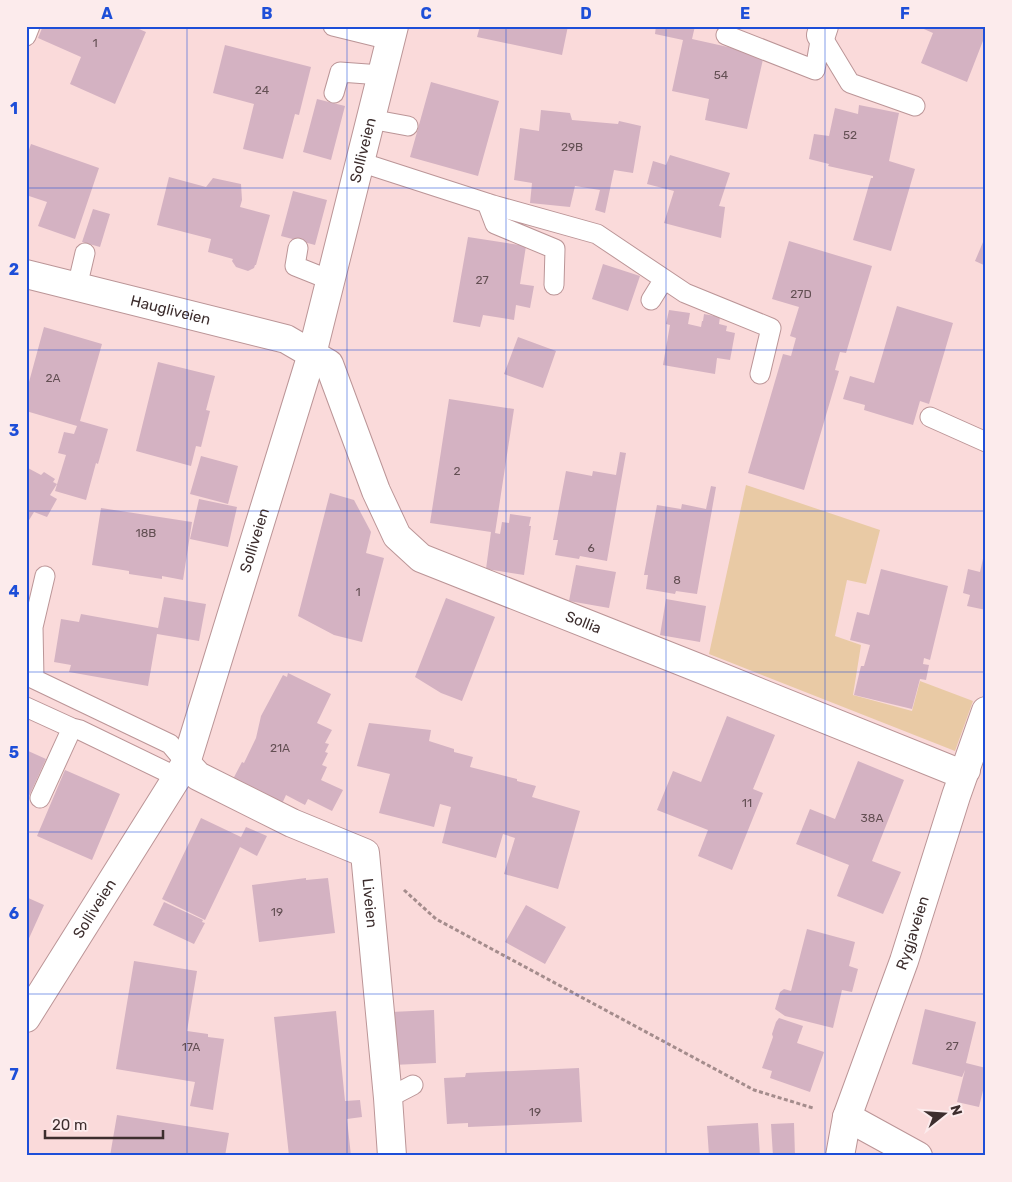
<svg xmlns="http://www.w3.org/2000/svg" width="1012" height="1182" viewBox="0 0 1012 1182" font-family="Rubik,sans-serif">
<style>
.green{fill:#e9caa5}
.building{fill:#d4b2c2}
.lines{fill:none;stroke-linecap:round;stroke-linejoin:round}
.lane-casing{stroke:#bb9597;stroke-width:21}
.street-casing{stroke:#bb9597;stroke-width:30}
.path{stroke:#a48c8c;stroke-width:3;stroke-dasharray:4 2.5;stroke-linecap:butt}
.lane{stroke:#fff;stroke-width:19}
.street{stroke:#fff;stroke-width:28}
.grid{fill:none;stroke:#1d4ed8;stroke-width:1;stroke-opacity:0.55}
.labels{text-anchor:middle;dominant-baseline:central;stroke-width:4;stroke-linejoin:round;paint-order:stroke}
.number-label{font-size:12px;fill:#634f53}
.street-label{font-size:15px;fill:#3d2e2e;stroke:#fcebec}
.neatline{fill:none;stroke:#1d4ed8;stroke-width:2}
.grid-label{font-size:16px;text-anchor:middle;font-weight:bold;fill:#1d4ed8}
</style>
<rect width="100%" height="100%" fill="#fadada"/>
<path class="green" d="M 746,485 L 880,530 L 866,584 L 847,580 L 835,636 L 861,645 L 853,695 L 912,711 L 920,681 L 973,701 L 955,751 L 709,654 Z"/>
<path class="building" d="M 43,26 L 132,26 L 146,32 L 115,104 L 70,84 L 81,57 L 38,38 Z
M 480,26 L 568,26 L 562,55 L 477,37 Z
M 656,26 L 695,26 L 692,39 L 764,55 L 747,129 L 705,120 L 709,99 L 672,91 L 683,40 L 655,34 Z
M 917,26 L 986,26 L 986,33 L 967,82 L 921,63 L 933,33 Z
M 225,45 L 311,67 L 299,115 L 295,114 L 283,159 L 243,149 L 254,104 L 213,93 Z
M 431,82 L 499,101 L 478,176 L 410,157 Z
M 317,99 L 345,106 L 331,160 L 303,152 Z
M 859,105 L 899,113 L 889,161 L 915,169 L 891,251 L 853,240 L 871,178 L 873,178 L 873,176 L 828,166 L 829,164 L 809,159 L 814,134 L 829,136 L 835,108 L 858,114 Z
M 541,110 L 570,113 L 572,120 L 618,124 L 619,121 L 641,126 L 633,173 L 614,170 L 605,213 L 595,210 L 600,190 L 575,186 L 570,207 L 530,203 L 532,183 L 514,180 L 520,128 L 539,131 Z
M 31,144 L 99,168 L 75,239 L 38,226 L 47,202 L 26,195 L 26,158 Z
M 670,155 L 730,173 L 719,206 L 725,207 L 721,238 L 664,223 L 674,191 L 647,184 L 653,161 L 666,165 Z
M 169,177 L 206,187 L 213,178 L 241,184 L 242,200 L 240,207 L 270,215 L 256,265 L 255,265 L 254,268 L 248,271 L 236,267 L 232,261 L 233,259 L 208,252 L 211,239 L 157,225 Z
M 293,191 L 327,200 L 315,245 L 281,236 Z
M 93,209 L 110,214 L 100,247 L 82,242 Z
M 986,235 L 986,266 L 975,261 Z
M 468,237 L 526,246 L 520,284 L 534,286 L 530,308 L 516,305 L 514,320 L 483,315 L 480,327 L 453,322 Z
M 789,241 L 872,266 L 846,353 L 840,352 L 835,370 L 839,371 L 804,490 L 748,473 L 783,354 L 791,356 L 796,338 L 790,336 L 799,307 L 772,299 Z
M 603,264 L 640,276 L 628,311 L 592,299 Z
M 897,306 L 953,323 L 929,404 L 920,401 L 913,425 L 864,410 L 865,405 L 843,399 L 850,376 L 874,383 Z
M 669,310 L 690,313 L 688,324 L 701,327 L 702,321 L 703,321 L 704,314 L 720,317 L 719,324 L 727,326 L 726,331 L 735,333 L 730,360 L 717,358 L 715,374 L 663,365 L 670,325 L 666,324 Z
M 44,327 L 102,344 L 80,421 L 108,429 L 98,464 L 96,463 L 86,500 L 55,491 L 66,455 L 58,453 L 64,432 L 74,434 L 77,426 L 26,411 L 26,393 Z
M 518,337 L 556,351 L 543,388 L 504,374 Z
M 158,362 L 215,376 L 206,410 L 210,411 L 201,447 L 196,446 L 191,466 L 136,451 Z
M 449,399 L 514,409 L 495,533 L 500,534 L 502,522 L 509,523 L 510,514 L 531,517 L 529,526 L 531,526 L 524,575 L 486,569 L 491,532 L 430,523 Z
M 620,452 L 626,453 L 607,561 L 580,556 L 579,559 L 555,555 L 558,540 L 553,540 L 566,471 L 592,476 L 593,471 L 616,475 Z
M 201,456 L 238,466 L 228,504 L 190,494 Z
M 26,467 L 41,475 L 44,472 L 55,479 L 53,482 L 57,484 L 50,495 L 57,499 L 47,517 L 34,512 L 26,525 Z
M 711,486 L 716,487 L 697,594 L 676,591 L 675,594 L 646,589 L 648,575 L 644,575 L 657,505 L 681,509 L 682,504 L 706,509 Z
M 330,493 L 354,500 L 371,532 L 366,553 L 384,558 L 362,642 L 334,635 L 298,616 Z
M 199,499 L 237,507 L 228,547 L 190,539 Z
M 101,508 L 192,522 L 183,580 L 162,576 L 162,579 L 129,574 L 129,571 L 92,565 Z
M 985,550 L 986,550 L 986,610 L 967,606 L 970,595 L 963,593 L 968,569 L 980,572 Z
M 576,565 L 616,572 L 609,608 L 569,601 Z
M 881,569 L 948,586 L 930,660 L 924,658 L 923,664 L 929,665 L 926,680 L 920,679 L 912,709 L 854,695 L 861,666 L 864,666 L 870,645 L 850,640 L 857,612 L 869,615 Z
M 164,597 L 206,604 L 199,641 L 157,634 L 148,686 L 69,672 L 71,665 L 54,662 L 61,619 L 79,622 L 81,614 L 158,628 Z
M 446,598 L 495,617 L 462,701 L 441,693 L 415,677 Z
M 666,599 L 706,606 L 700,642 L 660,635 Z
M 288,673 L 331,694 L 317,723 L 332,730 L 325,743 L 329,744 L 325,752 L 328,753 L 322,765 L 327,767 L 321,780 L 343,790 L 332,811 L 308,799 L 305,805 L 286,795 L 281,806 L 232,781 L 242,762 L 244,763 L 256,738 L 261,716 L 283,675 L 287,677 Z
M 727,716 L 775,735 L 753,789 L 763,793 L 732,870 L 698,856 L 708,830 L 657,810 L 673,771 L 701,782 Z
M 369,723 L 431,730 L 429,741 L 454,749 L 454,752 L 473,757 L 470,767 L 517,779 L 517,781 L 536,786 L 532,797 L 580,811 L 558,889 L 504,874 L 515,838 L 503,834 L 496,858 L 442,843 L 451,807 L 440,804 L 434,827 L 379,813 L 390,774 L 357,766 Z
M 26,750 L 46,759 L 26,803 Z
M 858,761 L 904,780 L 872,861 L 901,872 L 883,914 L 837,896 L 849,865 L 796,844 L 810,809 L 835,819 Z
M 65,770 L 120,794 L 92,860 L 37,836 Z
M 201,818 L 241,837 L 246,827 L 267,836 L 257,856 L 240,847 L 205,920 L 162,899 Z
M 306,878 L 306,880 L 328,878 L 335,933 L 259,942 L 252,885 Z
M 26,897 L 44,905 L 26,945 Z
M 164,902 L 203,920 L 202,922 L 205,923 L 194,944 L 153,925 Z
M 526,905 L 566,927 L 545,964 L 505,942 Z
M 807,929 L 855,942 L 849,966 L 858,969 L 852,992 L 842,990 L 833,1028 L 785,1016 L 775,1009 L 780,992 L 784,989 L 791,991 Z
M 134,961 L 197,971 L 187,1031 L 208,1034 L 208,1037 L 224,1039 L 213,1110 L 190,1106 L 195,1082 L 116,1069 Z
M 925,1009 L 976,1022 L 966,1063 L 986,1068 L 986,1078 L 979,1107 L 957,1102 L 965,1070 L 962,1077 L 912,1064 Z
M 434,1010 L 436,1063 L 393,1065 L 391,1012 Z
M 336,1011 L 345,1101 L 360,1100 L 362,1117 L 347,1119 L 351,1156 L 289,1156 L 274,1017 Z
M 779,1018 L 803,1026 L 797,1043 L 824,1052 L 810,1092 L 770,1078 L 772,1071 L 762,1068 L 773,1037 L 772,1034 L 776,1022 Z
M 579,1068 L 582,1122 L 468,1127 L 468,1123 L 447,1124 L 444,1078 L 465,1077 L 466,1073 Z
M 117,1115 L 229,1133 L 225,1156 L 110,1156 Z
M 758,1123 L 760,1156 L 709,1156 L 707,1126 Z
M 794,1123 L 795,1156 L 773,1156 L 771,1124 Z"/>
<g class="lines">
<g class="lane-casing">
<path id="lane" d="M 333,26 L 390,40
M 726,35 L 815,70 L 821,35
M 821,35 L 850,83 L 915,106
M 26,36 L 30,26
M 334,93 L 340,72 L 381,75
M 370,119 L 408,126
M 360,162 L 493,205 L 597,234 L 685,293 L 771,328 L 760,374
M 487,203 L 495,224 L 555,249 L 554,285
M 298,248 L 295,266 L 330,280
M 77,287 L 85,253
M 651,300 L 664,279
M 930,417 L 986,442
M 45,576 L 33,627 L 34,679 L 170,744 L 186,763
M 26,707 L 72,728 L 80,730 L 177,777
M 40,798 L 72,728
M 388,1098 L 413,1085"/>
</g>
<g class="street-casing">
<g id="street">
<path d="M 821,35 L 824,26"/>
<path id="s1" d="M 26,274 L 286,339 L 329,364 L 376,491 L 397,536 L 421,558 L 696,667 L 954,771 L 966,770"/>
<path id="s2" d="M 186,763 L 198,776 L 292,823 L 365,853 L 388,1098 L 392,1156"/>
<path id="s3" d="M 26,1018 L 186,763 L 312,354 L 394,26"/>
<path d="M 847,1117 L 918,1156"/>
<path id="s4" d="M 840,1156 L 847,1117 L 904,961 L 956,796 L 986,711"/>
</g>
</g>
<path class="path" d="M 404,890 L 436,919 L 754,1090 L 813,1108"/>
<use href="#lane" class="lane"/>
<use href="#street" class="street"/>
</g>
<path class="grid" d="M 187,26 L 187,1156M 347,26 L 347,1156M 506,26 L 506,1156M 666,26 L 666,1156M 825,26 L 825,1156M 26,188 L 986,188M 26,350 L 986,350M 26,511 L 986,511M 26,672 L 986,672M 26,832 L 986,832M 26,994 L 986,994"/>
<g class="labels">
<g class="number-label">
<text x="95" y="43">1</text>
<text x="721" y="75">54</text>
<text x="262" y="90">24</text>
<text x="850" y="135">52</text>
<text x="572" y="147">29B</text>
<text x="482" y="280">27</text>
<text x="801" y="294">27D</text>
<text x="53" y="378">2A</text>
<text x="457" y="471">2</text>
<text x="146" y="533">18B</text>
<text x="591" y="548">6</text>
<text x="677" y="580">8</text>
<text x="358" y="592">1</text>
<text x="280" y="748">21A</text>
<text x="747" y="803">11</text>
<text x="872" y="818">38A</text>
<text x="277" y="912">19</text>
<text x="952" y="1046">27</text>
<text x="191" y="1047">17A</text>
<text x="535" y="1112">19</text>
</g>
<g class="street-label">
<text stroke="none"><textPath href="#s3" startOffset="939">Solliveien</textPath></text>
<text stroke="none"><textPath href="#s1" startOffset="149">Haugliveien</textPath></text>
<text stroke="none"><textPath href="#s3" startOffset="534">Solliveien</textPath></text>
<text stroke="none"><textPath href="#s1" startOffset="710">Sollia</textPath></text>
<text stroke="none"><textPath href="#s2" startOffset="252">Liveien</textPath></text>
<text stroke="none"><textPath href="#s3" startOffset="129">Solliveien</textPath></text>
<text stroke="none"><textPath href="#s4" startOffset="235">Rygjaveien</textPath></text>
</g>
</g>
<rect width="1012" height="1182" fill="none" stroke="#fcebec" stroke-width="55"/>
<g transform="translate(944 1114) rotate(73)" stroke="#fcebec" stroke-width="4" paint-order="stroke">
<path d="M0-4L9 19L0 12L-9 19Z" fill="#3d2e2e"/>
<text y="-8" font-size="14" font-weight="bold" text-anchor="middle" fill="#3d2e2e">N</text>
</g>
<path d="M45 1130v8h118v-8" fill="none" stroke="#3d2e2e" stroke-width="2.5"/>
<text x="52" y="1130" font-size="15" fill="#3d2e2e" stroke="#fcebec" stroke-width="4" paint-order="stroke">20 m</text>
<rect x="28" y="28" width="956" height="1126" class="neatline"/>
<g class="grid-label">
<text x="107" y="19">A</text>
<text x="267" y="19">B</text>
<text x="426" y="19">C</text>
<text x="586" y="19">D</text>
<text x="745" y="19">E</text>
<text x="905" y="19">F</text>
<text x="14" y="114">1</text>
<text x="14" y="275">2</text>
<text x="14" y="436">3</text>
<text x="14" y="597">4</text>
<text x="14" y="758">5</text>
<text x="14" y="919">6</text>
<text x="14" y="1080">7</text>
</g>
</svg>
